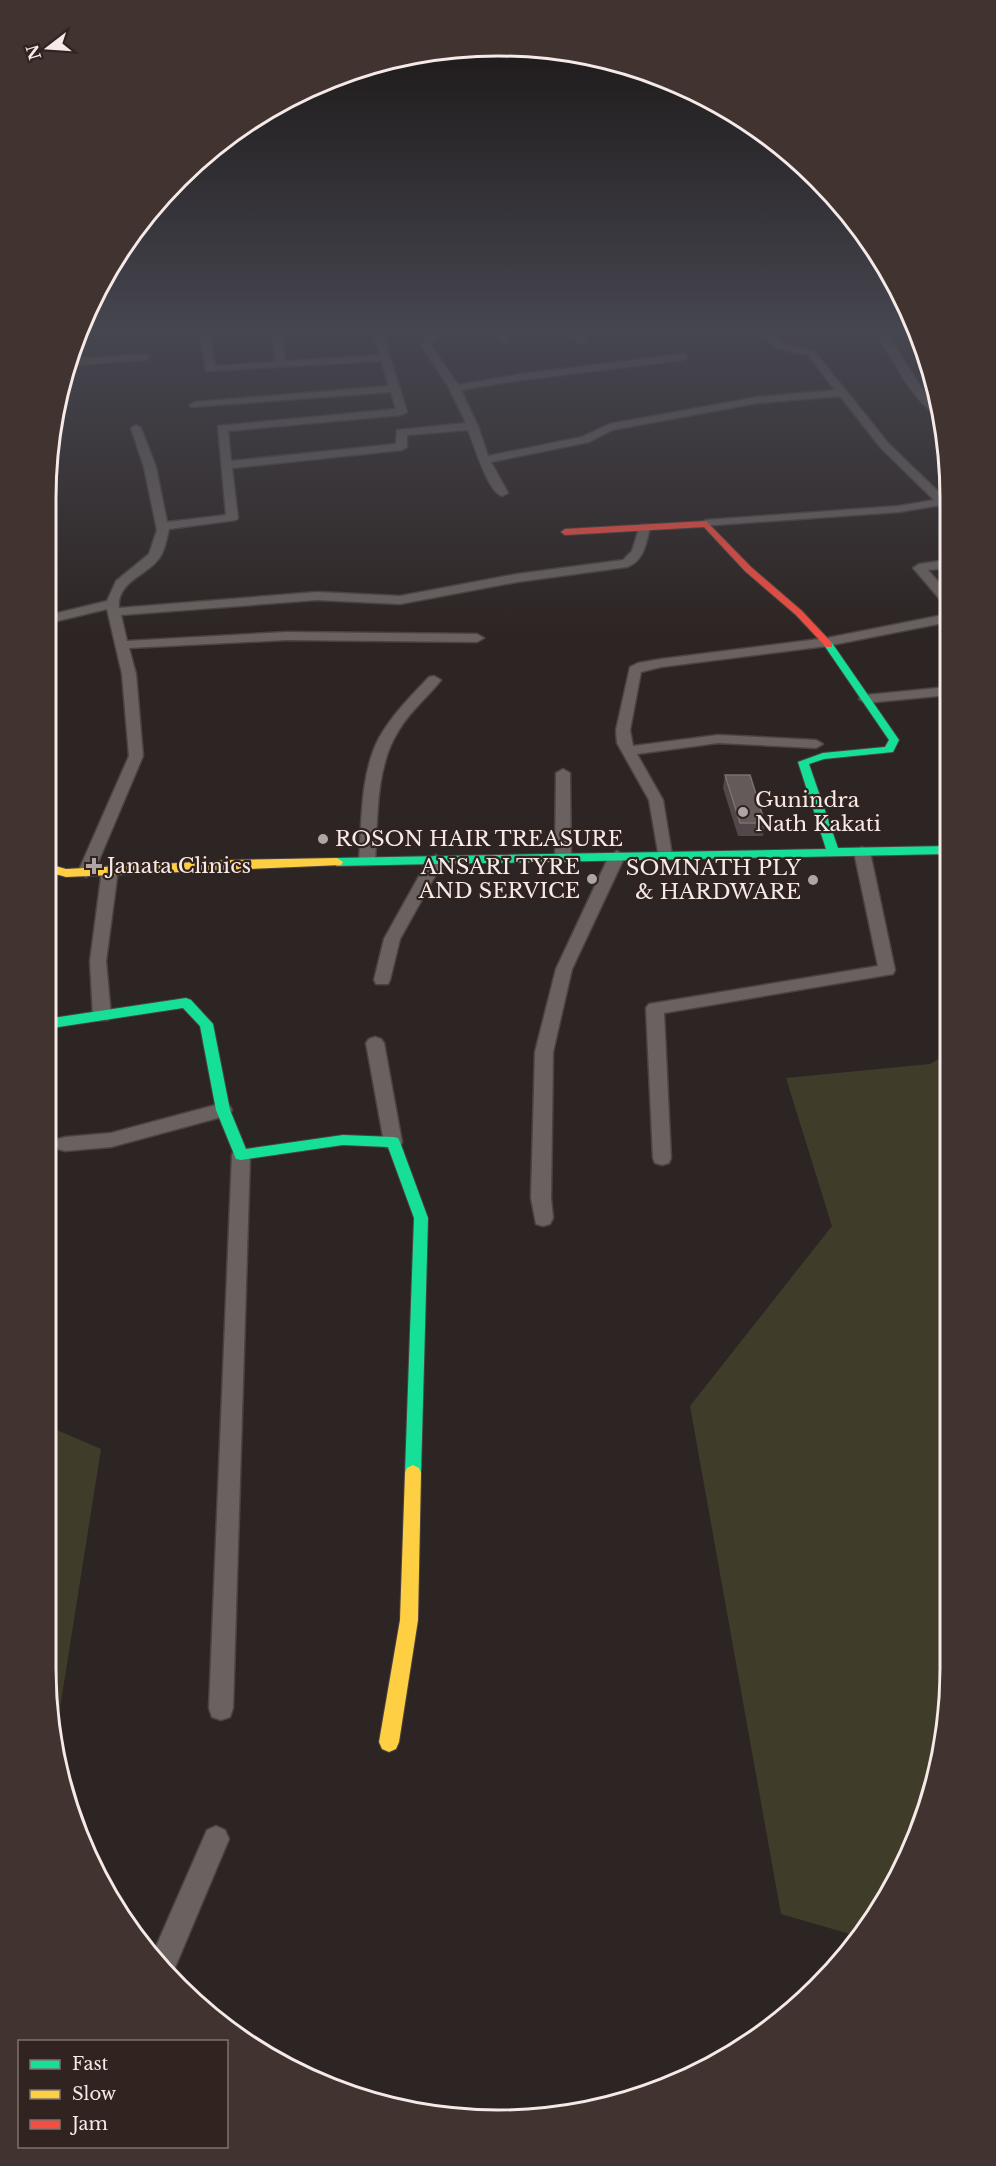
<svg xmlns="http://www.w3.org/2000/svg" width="996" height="2166" viewBox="0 0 996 2166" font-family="'Libre Baskerville',serif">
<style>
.green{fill:#403c2a}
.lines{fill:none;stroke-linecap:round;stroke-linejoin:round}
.street-casing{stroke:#4a4341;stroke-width:3}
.fast-casing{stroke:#4a4341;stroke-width:2}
.slow-casing{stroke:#4a4341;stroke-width:2}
.jam-casing{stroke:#4a4341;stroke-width:2}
.street{fill:#696260;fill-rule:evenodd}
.fast{fill:#16e098;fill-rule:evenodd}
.slow{fill:#ffcf43;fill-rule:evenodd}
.jam{fill:#f24e42;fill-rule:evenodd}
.wall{fill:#534849}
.building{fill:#655a5a;stroke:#7b7070;stroke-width:1.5}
.poi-dot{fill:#afa5a2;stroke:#31231f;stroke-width:2}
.labels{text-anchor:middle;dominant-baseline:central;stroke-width:4.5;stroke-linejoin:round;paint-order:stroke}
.poi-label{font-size:21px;fill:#f5eae7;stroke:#31231f;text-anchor:start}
.rim{fill:none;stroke:#f5eae7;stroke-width:3}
</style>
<rect width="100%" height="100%" fill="#2d2523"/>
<path class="green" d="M 949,1053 L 951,1668 L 942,1756 L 917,1841 L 857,1936 L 781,1914 L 690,1406 L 832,1226 L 786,1078 L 930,1064 Z
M 45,1425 L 101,1449 L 57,1727 L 55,1727 L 45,1668 Z"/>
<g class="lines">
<g class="street-casing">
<path id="street" d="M 77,331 L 83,331 L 75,359 L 145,354 L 150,357 L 145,360 L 73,365 L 58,418 L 53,421 L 54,410 Z
M 200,331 L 210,331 L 215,366 L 275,362 L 271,331 L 281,331 L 285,361 L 380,355 L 372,331 L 382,331 L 407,412 L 402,415 L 228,431 L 231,461 L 396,444 L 397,430 L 466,423 L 448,386 L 421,345 L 426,337 L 425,331 L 435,331 L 436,337 L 431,345 L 458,385 L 521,374 L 683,354 L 688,357 L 683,360 L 521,380 L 461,390 L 478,426 L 488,456 L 582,437 L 609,424 L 758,397 L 835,390 L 808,355 L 779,349 L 756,331 L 768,331 L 785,345 L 814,351 L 889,444 L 947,500 L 947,504 L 899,512 L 702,526 L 702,522 L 706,520 L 899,506 L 934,500 L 881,448 L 840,396 L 758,403 L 612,430 L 589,442 L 491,462 L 508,493 L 502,496 C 487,491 474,444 468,430 L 407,435 L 407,447 L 402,450 L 232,468 L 238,518 L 236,520 L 169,529 C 167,537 165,550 160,557 C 149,575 116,581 119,608 L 317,592 L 400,596 L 517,574 L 623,560 L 632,551 L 640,525 L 648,525 L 650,528 C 646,543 644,561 627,567 L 517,582 L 400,604 L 317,600 L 121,615 L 127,641 L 287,632 L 477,634 L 484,638 L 477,642 L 287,640 L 129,648 L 136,674 L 143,756 L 94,872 L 86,877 L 78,872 L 129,756 L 122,674 L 107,609 L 45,624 L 45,616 L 107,601 L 116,581 L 149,554 L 157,530 L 144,467 L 131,428 L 136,425 L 141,428 L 156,467 L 167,522 L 226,515 L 218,426 L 396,409 L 391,392 L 191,407 L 190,405 L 195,402 L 389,386 L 381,361 L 206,371 Z
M 496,331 L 506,331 L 507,341 L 501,341 Z
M 570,331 L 580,331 L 587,341 L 579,343 Z
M 875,331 L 885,331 L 926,395 L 939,408 L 941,415 C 917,411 889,352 875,331 Z
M 947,560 L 947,568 L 928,570 L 948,593 L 948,605 L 944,604 L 913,568 L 919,564 Z
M 948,614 L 948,622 L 827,646 L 661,667 L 641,672 L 630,730 L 633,746 L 718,735 L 816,740 L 823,744 L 816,748 L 718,743 L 637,754 L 663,800 L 672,855 L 669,858 L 659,858 L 649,800 L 617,743 L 616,730 L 630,667 L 638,663 L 661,659 L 827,638 Z
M 434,676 L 441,680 C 428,697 410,711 399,730 C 375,767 378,818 375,861 L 372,865 L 362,865 L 359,861 C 362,822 360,774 379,738 C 392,715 411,696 429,677 Z
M 948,687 L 948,695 L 866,703 L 859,699 L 866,695 Z
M 563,769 L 570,773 L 571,857 L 563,862 L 555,857 L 556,773 Z
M 862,847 L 870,852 L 895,970 L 893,974 L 664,1013 L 671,1158 L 669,1163 L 662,1165 L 655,1163 L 653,1158 L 646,1008 L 649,1004 L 878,966 L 854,852 Z
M 617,851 L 625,856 L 572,969 L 553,1052 L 551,1198 L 553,1218 L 550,1224 L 543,1226 L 536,1224 L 531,1198 L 535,1052 L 556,969 L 609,856 Z
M 436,855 L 444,860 L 400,939 L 390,980 L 388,984 L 376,984 L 374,980 L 384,939 L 428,860 Z
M 110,865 L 118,870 L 106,961 L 111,1016 L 108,1020 L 96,1020 L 93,1016 L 90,961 L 102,870 Z
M 45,1006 L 52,1008 L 55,1012 L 52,1016 L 45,1018 Z
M 375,1037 L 381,1039 L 384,1043 L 402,1142 L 400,1147 L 393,1149 L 386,1147 L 384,1142 L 366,1043 L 369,1039 Z
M 223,1103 L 229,1105 L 232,1110 L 229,1115 L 111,1147 L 65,1151 L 58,1149 L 56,1144 L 58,1139 L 65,1137 L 111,1133 Z
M 241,1148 L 248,1150 L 250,1155 L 233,1708 L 230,1717 L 221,1720 L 212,1717 L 209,1708 L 232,1155 L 234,1150 Z
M 216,1826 L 225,1830 L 229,1839 L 171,1977 L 151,1958 L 207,1830 Z"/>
</g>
<g class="fast-casing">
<path id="fast" d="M 829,642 L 832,643 L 899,740 L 893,752 L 824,759 L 809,764 L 838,848 L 948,846 L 948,854 L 337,866 L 331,862 L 337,858 L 826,849 L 798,762 L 823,753 L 885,747 L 889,740 L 824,645 Z
M 186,998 L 191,1000 L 213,1024 L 230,1110 L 246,1149 L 343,1135 L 393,1137 L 398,1138 L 400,1142 L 428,1218 L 421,1473 L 419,1478 L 413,1481 L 407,1478 L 405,1473 L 414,1218 L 388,1147 L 343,1145 L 241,1160 L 236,1159 L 216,1110 L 200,1026 L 183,1008 L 52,1028 L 45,1033 L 46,1019 Z"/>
</g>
<g class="slow-casing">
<path id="slow" d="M 337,858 L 343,862 L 341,865 L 66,877 L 45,871 L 45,863 L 66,869 L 233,860 Z
M 413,1465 L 419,1468 L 421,1473 L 418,1620 L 399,1742 L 396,1749 L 389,1752 L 382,1749 L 379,1742 L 400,1620 L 405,1473 L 407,1468 Z"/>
</g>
<g class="jam-casing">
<path id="jam" d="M 706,521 L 751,567 L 802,611 L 832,643 L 832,647 L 826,647 L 796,615 L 745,571 L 704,527 L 565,535 L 561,532 L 565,529 Z"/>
</g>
<use href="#street" class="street"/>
<use href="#fast" class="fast"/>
<use href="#slow" class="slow"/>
<use href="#jam" class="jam"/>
</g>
<path class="wall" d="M 725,775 L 765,823 L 763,836 L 738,836 L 723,788 Z"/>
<path class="building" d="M 725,775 L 750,775 L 765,823 L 740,823 Z"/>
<linearGradient id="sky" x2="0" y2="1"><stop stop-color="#191413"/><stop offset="0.52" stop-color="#464650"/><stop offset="1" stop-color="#464650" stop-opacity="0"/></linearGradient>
<rect width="996" height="635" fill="url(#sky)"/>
<g class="poi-dot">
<circle cx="743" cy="812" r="6"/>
<circle cx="323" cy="839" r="6"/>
<path d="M91 857h6v6h6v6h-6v6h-6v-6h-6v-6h6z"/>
<circle cx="592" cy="879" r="6"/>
<circle cx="813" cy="880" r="6"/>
</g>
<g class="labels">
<g class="poi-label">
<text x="755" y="800">Gunindra<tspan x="755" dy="24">Nath Kakati</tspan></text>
<text x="335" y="839">ROSON HAIR TREASURE</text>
<text x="107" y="866">Janata Clinics</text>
<text x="580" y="867" text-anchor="end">ANSARI TYRE<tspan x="580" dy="24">AND SERVICE</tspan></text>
<text x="801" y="868" text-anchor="end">SOMNATH PLY<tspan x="801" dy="24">&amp; HARDWARE</tspan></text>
</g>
</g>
<path d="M0 0H996V2166H0ZM498 56H498A442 442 0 0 1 940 498V1668A442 442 0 0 1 498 2110H498A442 442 0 0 1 56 1668V498A442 442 0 0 1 498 56Z" fill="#41332f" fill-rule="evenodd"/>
<path class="rim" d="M498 56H498A442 442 0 0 1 940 498V1668A442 442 0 0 1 498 2110H498A442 442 0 0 1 56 1668V498A442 442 0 0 1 498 56Z"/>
<rect x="18" y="2040" width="210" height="108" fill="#31231f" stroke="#7f736f" stroke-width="1.5"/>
<rect x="30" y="2060" width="30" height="9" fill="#16e098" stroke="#7f736f" stroke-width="1.5"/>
<text x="72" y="2070" font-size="18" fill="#f5eae7">Fast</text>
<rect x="30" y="2090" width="30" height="9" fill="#ffcf43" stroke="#7f736f" stroke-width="1.5"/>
<text x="72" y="2100" font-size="18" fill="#f5eae7">Slow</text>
<rect x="30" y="2120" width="30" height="9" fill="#f24e42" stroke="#7f736f" stroke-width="1.5"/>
<text x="72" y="2130" font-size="18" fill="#f5eae7">Jam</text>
<g transform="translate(48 48) rotate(253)" stroke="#31231f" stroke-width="4.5" paint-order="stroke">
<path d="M0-4.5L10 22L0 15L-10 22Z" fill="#f5eae7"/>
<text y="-9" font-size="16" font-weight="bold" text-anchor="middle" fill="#f5eae7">N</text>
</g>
</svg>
